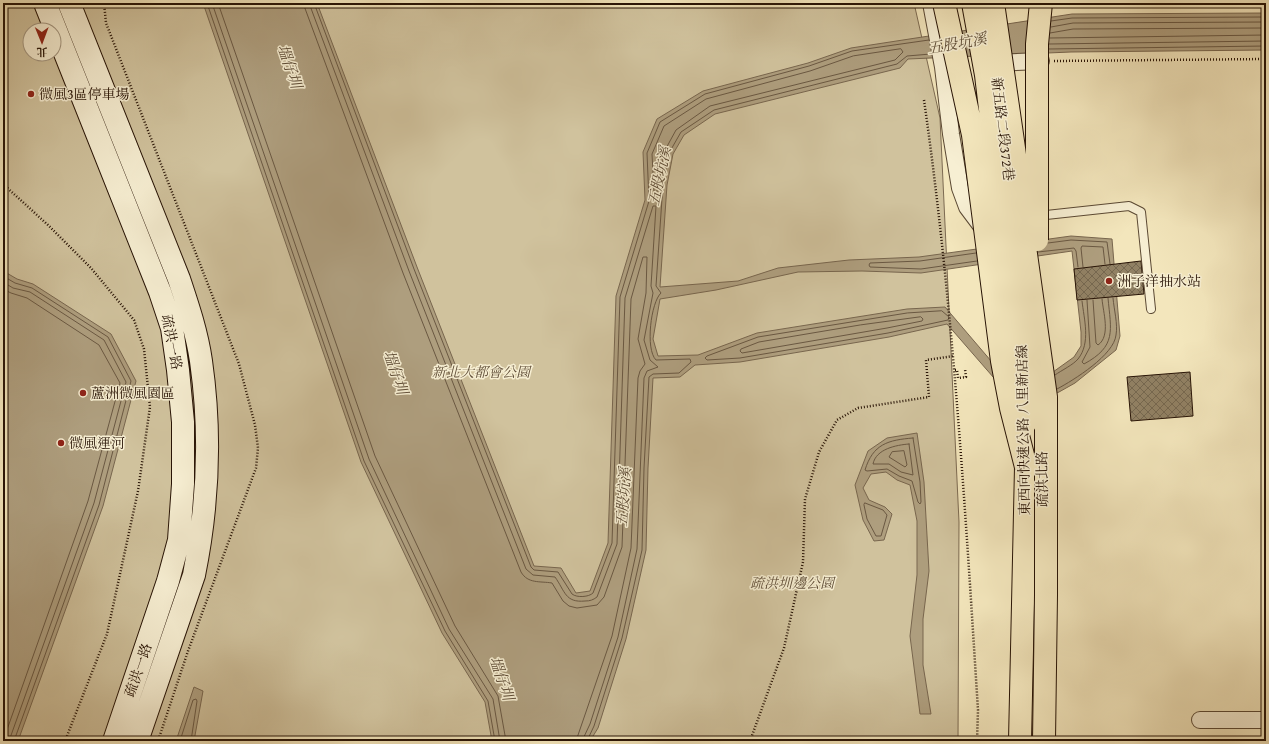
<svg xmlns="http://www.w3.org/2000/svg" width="1269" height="744" viewBox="0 0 1269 744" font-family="'Gentium Book Plus','Noto Serif TC',serif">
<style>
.park{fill:#d0c29d;stroke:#7c6a51;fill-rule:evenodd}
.water{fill:#ae9e7e;stroke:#78664e;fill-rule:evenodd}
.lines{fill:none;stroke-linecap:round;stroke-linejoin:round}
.shore{stroke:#6a5842;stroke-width:1}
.building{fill:url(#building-cross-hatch);stroke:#271305}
.lane-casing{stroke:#5a4833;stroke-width:10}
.street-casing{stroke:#5a4833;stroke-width:18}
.secondary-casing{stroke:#271305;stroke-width:24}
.highway-casing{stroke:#271305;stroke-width:24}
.path{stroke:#271305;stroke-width:2.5;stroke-dasharray:1 2;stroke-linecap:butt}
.lane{stroke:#f7efd3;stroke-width:8}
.street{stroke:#f7efd3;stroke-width:16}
.secondary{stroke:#f7efd3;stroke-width:22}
.highway{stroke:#f3e6bc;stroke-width:22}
.highway-bridge-casing{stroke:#271305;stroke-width:24;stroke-linecap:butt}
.highway-bridge{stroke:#f3e6bc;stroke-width:22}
.poi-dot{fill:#8f2418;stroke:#f7efd3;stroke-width:1.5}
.labels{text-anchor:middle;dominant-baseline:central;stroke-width:3;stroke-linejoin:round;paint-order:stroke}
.poi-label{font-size:14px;fill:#271305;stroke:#f7efd3;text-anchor:start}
.street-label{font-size:14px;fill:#271305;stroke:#f7efd3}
.park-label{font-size:14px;font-style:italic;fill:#62503a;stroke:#f7efd3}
.water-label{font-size:15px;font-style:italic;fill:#5d4b35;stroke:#f7efd3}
</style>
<defs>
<pattern id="building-cross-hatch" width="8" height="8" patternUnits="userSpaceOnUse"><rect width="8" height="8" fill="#918164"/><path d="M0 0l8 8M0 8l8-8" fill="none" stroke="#766850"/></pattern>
</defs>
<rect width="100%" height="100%" fill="#f3e6bc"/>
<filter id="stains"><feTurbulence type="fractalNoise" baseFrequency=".005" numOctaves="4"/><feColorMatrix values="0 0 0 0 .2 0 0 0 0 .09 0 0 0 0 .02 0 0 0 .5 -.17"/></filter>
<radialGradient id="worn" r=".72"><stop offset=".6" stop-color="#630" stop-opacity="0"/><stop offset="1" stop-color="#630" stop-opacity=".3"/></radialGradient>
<path class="park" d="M 3,3 L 914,3 L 940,118 L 959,522 L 958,741 L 3,741 ZM 30,30 L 54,30 L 54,54 L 30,54 Z"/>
<path class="water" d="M 203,3 L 317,3 L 417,267 L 534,566 L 561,568 L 576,593 L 590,591 L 608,543 L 616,296 L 645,200 L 643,152 L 657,119 L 703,91 L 808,63 L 851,48 L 1072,14 L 1266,13 L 1266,50 L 1071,52 L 908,59 L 900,68 L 715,114 L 684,135 L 673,154 L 667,185 L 660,287 L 738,281 L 778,268 L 849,260 L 919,257 L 1071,236 L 1112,239 L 1120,336 L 1116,350 L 1075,383 L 1059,392 L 1048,397 L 1007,393 L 947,324 L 889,337 L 740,362 L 695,365 L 680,377 L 653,378 L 648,468 L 646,550 L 626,639 L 598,728 L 590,741 L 492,741 L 485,702 L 442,633 L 361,462 ZM 1072,251 L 1081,332 L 1081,346 L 1074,357 L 1039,382 L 1009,382 L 945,307 L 907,309 L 757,333 L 698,355 L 658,356 L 653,339 L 660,299 L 716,290 L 798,272 L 862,271 L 921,273 Z
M 3,255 L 5,272 L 17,279 L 33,284 L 111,334 L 136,381 L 103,506 L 18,741 L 3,741 Z
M 917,433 L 924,482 L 929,571 L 923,619 L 923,665 L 931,714 L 920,714 L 910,636 L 917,575 L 917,521 L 910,485 L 897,480 L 886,472 L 871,474 L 863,488 L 869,500 L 885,507 L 892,514 L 884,540 L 874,541 L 863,520 L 855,485 L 868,451 L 887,438 Z
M 194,687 L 203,691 L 194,741 L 176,741 Z"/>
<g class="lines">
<path class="shore" d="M 207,3 L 364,461 L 445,631 L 488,701 L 495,741
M 212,3 L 369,459 L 449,629 L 493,699 L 500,741
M 218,3 L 375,456 L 455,626 L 498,696 L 506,741
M 303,3 L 403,273 L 521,572 C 528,584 540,581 552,583 L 563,601 L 569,606 L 577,608 L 597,605 L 604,597 L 622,547 L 631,299 L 643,257 L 647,257 L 646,293 L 638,339 L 645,364 L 640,371 L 638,378 L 631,548 L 612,636 L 576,741
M 309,3 L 409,271 L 526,569 L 533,575 L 555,577 C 565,591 565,603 585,601 C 590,601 593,600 597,597 L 617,544 L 625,298 L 653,206 L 656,206 L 651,286 L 653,293 L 644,340 L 650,360 L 658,367 L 647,371 L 644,378 L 637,549 L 618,637 L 590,724 L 582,741
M 314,3 L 414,269 L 531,567 L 534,570 L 558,572 L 572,594 C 577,598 589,597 593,593 L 612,543 L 620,297 L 649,201 L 647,153 L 660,122 L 705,94 L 809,66 L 852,51 L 929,40
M 1051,21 L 1072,18 L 1266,17
M 1051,27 L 1073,23 L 1266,22
M 1050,33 L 1073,29 L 1266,28
M 1050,38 L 1266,35
M 1049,44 L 1266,41
M 901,49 L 903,52 L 895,60 L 710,106 L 676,130 L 664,152 L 658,191 L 654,191 L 652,154 L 664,126 L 706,99 L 810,71 L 853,56 Z
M 1049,49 L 1266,46
M 1048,243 L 1071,240 L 1107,242 L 1110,264
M 1038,252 L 1074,248 L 1076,251 L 1078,267
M 976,253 L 920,261 L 870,263 L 869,265 L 870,267 L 921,269 L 977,261
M 1083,267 L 1081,248 L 1082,246 L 1103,247 L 1105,264
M 3,276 L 15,283 L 32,288 L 108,337 L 131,381 L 99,505 L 14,741
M 3,282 L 13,288 L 30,292 L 104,340 L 126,382 L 94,503 L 9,741
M 3,289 L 11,293 L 27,298 L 99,345 L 120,383 L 88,501 L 3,741
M 1087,300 L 1090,347 L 1082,362 L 1084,364 C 1117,346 1111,331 1108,298
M 1093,300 L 1096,343 L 1098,345 C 1111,336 1103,312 1102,299
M 942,311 L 949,317 L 948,320 L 888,333 L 740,358 L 707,360 L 705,358 L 707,356 L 758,337 L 907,313 Z
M 921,317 L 923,319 L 922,321 L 887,328 L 742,353 L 740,351 L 741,349 L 759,342 L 860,325 Z
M 1055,375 C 1062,370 1073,365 1078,359 C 1091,343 1084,319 1082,301
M 1057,389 C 1074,380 1114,355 1116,335 C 1118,324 1114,310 1113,298
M 913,438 L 920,482 L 921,502 L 920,504 L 918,502 L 912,481 L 899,476 L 887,469 L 867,471 L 865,470 C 873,444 888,440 913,438 Z
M 909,444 L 913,475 L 901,472 L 889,464 L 873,464 C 876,449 896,445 909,444 Z
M 904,451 L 907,465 L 905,467 L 889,457 L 892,452 Z
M 865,503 L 883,510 L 887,515 L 881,536 L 876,536 L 867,519 L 864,505 Z
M 180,741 L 193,700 L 196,699 L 197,701 L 191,741
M 587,741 L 594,726 L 622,638 L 642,550 L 644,468 L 649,377 L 653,374 L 679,373 L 691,362 L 690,359 L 656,360 C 645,349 651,302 661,293 L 656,286 L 663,184 L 669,153 L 681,132 L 714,110 L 897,64 L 907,56 L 931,54"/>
</g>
<path class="building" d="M 1141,261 L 1144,294 L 1077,300 L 1074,269 Z
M 1190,372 L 1193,416 L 1131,421 L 1127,377 Z"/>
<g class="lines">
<g class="lane-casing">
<path id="lane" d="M 1037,216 L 1129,206 L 1141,212 L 1151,309"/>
</g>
<g class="street-casing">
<path id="street" d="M 931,3 L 943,67 L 951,134 L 960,188 L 967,207 L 985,231
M 995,66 L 995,63 L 1041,61
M 1200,720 L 1266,720"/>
</g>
<g class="secondary-casing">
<path id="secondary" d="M 45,3 L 160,292 L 172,328 L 178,370 L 183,422 L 183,484 L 179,540 L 168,581 L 114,741
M 69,3 L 179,279 C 188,306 197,333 201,361 C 211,431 208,506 194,575 L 137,741"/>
</g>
<g class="highway-casing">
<path id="highway" d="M 1020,741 L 1026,467"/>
</g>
<path class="path" d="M 104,3 L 106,23 L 239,364 L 255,425 L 258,448 L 256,468 L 188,651 L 158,741
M 1054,61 L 1266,59
M 924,100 C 953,303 965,506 978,710 L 977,741
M 3,184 L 48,225 L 91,268 L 134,320 L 144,349 L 150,407 L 138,491 L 107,634 L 65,741
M 955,370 L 957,370 L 958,378 L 966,377 L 965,369
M 750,741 L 784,648 L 803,562 L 805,499 L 819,452 L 837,420 L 858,408 L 929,397 L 926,360 L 954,356"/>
<use href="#lane" class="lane"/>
<use href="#street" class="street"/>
<use href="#secondary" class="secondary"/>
<use href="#highway" class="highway"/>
<g class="highway-bridge-casing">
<path id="highway-bridge" d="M 944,3 L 973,135 L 1002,361 L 1011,408 L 1026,467
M 973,3 L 986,75 L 1003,219 L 1024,361 L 1025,424
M 993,3 L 1015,155 L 1025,247 L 1046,397 L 1046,595 L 1044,741
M 1037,240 L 1037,44 L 1041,3"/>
</g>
<use href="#highway-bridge" class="highway-bridge"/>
</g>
<g class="poi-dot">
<circle cx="31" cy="94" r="4"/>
<circle cx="1109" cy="281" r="4"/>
<circle cx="83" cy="393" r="4"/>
<circle cx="61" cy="443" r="4"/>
</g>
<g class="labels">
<g class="poi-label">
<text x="39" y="94">微風3區停車場</text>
<text x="1117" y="281">洲子洋抽水站</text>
<text x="91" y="393">蘆洲微風園區</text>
<text x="69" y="443">微風運河</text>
</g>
<g class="street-label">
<text transform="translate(1003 129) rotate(83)">新五路二段372巷</text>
<text transform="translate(172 342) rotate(79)">疏洪一路</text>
<text transform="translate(1023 430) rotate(-91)">東西向快速公路 八里新店線</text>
<text transform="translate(1042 479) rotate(-91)">疏洪北路</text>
<text transform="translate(138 670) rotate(-71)">疏洪一路</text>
</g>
<g class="park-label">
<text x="481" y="372">新北大都會公園</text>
<text x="792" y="583">疏洪圳邊公園</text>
</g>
<g class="water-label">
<text transform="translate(957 43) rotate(-10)">五股坑溪</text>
<text transform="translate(290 66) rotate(71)">塭仔圳</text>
<text transform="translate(659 176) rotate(-78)">五股坑溪</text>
<text transform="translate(396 372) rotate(71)">塭仔圳</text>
<text transform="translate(623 497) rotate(-86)">五股坑溪</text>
<text transform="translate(502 678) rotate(71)">塭仔圳</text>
</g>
</g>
<rect width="1269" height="744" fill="none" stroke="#f3e6bc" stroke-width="16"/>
<rect x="4" y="4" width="1261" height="736" fill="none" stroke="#271305" stroke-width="2"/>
<rect x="8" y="8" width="1253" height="728" fill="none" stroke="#271305"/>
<g transform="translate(42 42) rotate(179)"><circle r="19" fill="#f7efd3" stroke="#a49781"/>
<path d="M0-3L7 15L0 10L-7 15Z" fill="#8f2418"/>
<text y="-6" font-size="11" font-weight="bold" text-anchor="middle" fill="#271305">北</text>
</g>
<rect width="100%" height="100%" filter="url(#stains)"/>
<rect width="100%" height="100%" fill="url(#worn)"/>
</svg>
